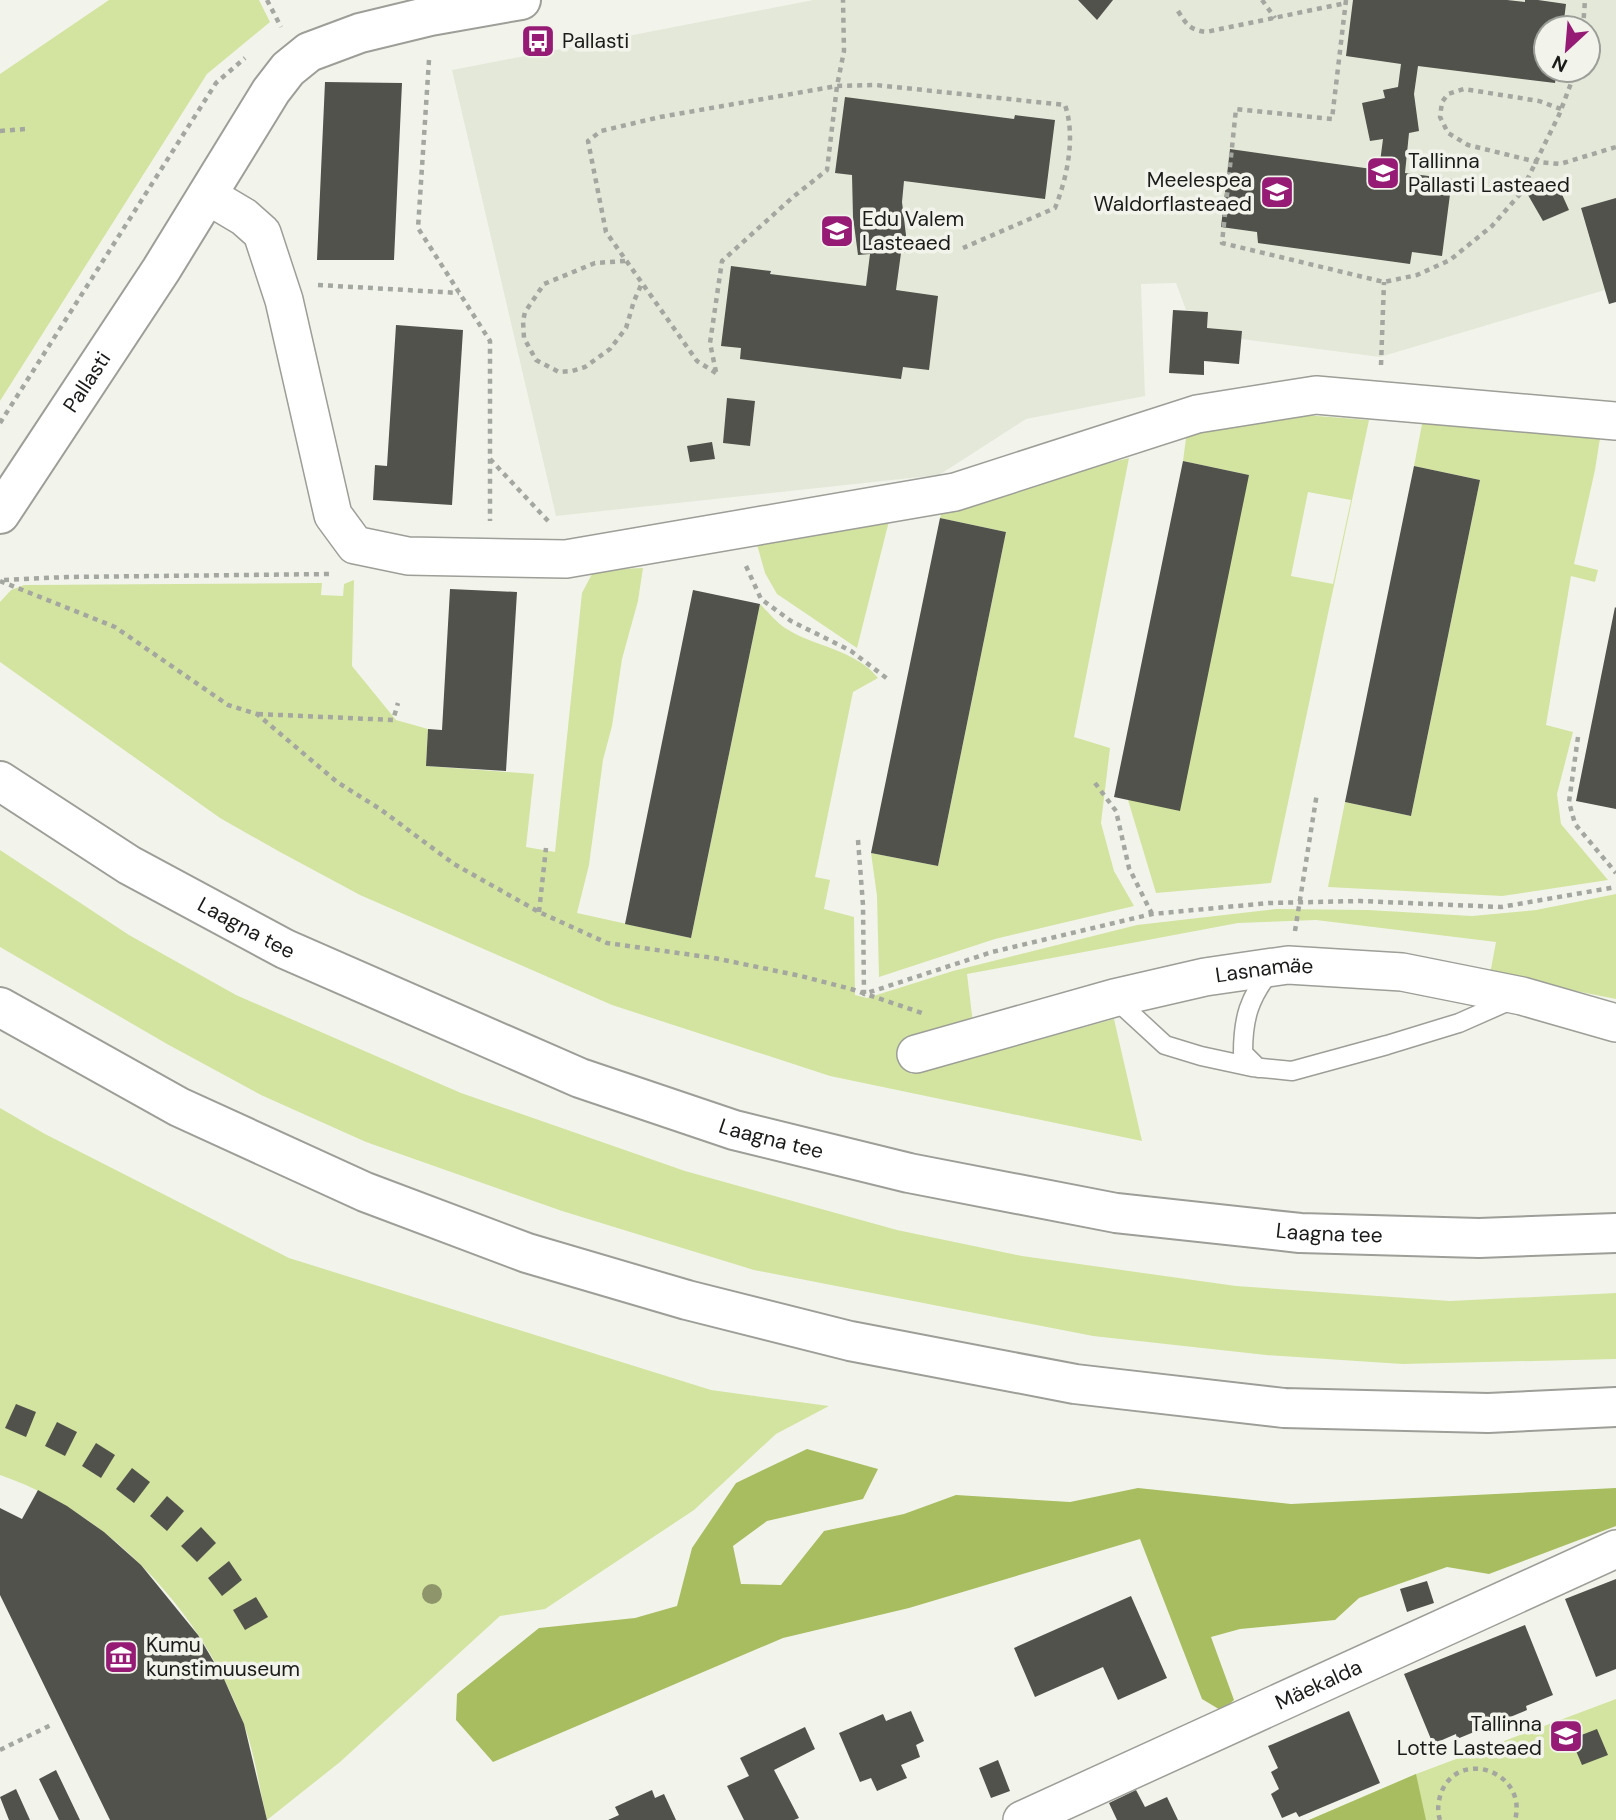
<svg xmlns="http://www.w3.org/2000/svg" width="1616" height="1820" viewBox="0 0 1616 1820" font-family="'DM Sans',sans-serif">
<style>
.built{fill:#e4e8d9;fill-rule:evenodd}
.green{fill:#d3e4a0;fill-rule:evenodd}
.forest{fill:#a8bc60}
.building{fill:#50524b}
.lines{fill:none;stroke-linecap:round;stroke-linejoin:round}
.service-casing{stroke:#9c9e97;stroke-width:21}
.minor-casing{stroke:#9c9e97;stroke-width:40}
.tertiary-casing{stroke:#9c9e97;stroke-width:42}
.primary-casing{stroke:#9c9e97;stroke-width:42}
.path{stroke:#a4a6a0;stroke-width:4.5;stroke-dasharray:5 5;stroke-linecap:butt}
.service{stroke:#fff;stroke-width:18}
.minor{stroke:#fff;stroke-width:37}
.tertiary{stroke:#fff;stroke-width:38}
.primary{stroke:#fff;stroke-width:38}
.tree{fill:#8e956a}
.labels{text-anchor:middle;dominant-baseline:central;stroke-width:7;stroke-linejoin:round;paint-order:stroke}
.poi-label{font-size:21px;fill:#1b1c1a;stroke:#f2f4ec;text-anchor:start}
.street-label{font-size:21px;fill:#1b1c1a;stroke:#f2f4ec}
</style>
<rect width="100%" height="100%" fill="#f2f4ec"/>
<path class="built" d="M 813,0 L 1616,0 L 1616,198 L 1581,209 L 1605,290 L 1380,357 L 1241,339 L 1242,331 L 1207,328 L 1208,312 L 1186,310 L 1176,283 L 1141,284 L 1145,396 L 1026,419 L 939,475 L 556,516 L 452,70 ZM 1546,28 L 1588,28 L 1588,70 L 1546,70 Z"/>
<path class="green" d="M 109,0 L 259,0 L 270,22 L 207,74 L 0,401 L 0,74 Z
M 1290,414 L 1369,420 L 1271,883 L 1156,893 L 1128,800 L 1249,475 L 1183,461 L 1187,431 ZM 1308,492 L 1351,500 L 1333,584 L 1291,576 Z
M 1423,419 L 1601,432 L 1595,470 L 1574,564 L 1598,570 L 1595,582 L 1571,576 L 1546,725 L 1573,732 L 1557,794 L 1561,824 L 1608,880 L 1502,896 L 1328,887 L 1345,802 L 1411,816 L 1480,480 L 1414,466 Z
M 1129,458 L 1074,737 L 1110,748 L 1101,823 L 1114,871 L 1134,906 L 995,939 L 879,977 L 877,896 L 871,853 L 938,866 L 1006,532 L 940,518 L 944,505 Z
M 889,521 L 857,648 L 777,594 L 765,573 L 756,541 Z
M 643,568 L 638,601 L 622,659 L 612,726 L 603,760 L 589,865 L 577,913 L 691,938 L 760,604 C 768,612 776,622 785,628 C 814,647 855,649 878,678 L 853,692 L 815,877 L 830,880 L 824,909 L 854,917 L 855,995 L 867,998 L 953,971 L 1137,925 L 1276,909 L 1368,910 L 1472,916 L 1536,910 L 1616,894 L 1616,999 L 1490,974 L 1496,942 L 1316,920 L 1238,923 L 967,974 L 973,1023 L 901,1048 L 911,1074 L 1114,1019 L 1142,1141 L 830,1076 L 612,1005 L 360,895 L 280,852 L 220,818 L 0,662 L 0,602 L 11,590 L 24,585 L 322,583 L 321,595 L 343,596 L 344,584 L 354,580 L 352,666 L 396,720 L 428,729 L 426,766 L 534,774 L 526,847 L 555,852 L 582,593 L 594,570 Z
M 0,850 L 129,935 L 236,995 L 461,1093 L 685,1171 L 897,1230 L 1022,1256 L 1236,1286 L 1450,1301 L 1616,1293 L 1616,1359 L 1402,1364 L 1266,1355 L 1093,1336 L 754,1270 L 562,1211 L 366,1142 L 261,1095 L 167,1044 L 0,947 Z
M 0,1108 L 45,1134 L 289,1258 L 711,1390 L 829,1406 L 776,1434 L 694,1510 L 545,1609 L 500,1616 L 340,1762 L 267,1820 C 259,1788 255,1753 243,1722 C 202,1613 111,1513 0,1475 Z
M 1616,1699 L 1616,1820 L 1309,1820 L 1416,1774 Z"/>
<path class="forest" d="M 807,1449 L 878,1469 L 863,1499 L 767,1521 L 733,1546 L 741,1584 L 781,1585 L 824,1531 L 904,1514 L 956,1495 L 1070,1502 L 1138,1488 L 1291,1504 L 1616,1488 L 1616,1526 L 1489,1574 L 1447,1567 L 1359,1598 L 1335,1620 L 1240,1629 L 1211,1637 L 1234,1700 L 1222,1711 L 1202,1699 L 1140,1539 L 909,1608 L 783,1638 L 493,1762 L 456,1720 L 457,1694 L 539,1628 L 635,1618 L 677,1606 L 692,1548 L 736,1483 Z
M 1416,1774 L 1426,1820 L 1309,1820 Z"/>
<path class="building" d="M 1078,0 L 1113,0 L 1097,20 Z
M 1353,0 L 1507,0 L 1525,2 L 1525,0 L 1538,0 L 1566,4 L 1563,28 L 1546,28 L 1546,70 L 1557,70 L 1555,83 L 1418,66 L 1414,94 L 1419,131 L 1409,133 L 1405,173 L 1452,179 L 1442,256 L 1412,252 L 1410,264 L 1258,243 L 1257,232 L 1221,227 L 1230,149 L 1379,170 L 1383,139 L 1370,141 L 1362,103 L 1385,98 L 1383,90 L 1398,87 L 1401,64 L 1346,56 Z
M 325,82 L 402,83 L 394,260 L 317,260 Z
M 845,97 L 1014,119 L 1015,115 L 1055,120 L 1045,199 L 904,181 L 902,202 L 908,252 L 901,253 L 896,290 L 938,296 L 929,370 L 903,367 L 901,379 L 740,359 L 741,348 L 721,346 L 731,266 L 771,271 L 770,274 L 866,286 L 870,254 L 858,255 L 853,217 L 852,175 L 835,173 Z
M 1556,181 L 1569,210 L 1543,221 L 1528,195 Z
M 1616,198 L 1616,302 L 1609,304 L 1581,208 Z
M 1173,310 L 1208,312 L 1207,328 L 1242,331 L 1239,364 L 1204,361 L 1204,375 L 1169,373 Z
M 396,325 L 463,330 L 452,505 L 373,500 L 375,465 L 387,466 Z
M 727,398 L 755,401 L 750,446 L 723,443 Z
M 712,442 L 715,459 L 690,462 L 687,446 Z
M 1183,461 L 1249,475 L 1180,811 L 1114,797 Z
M 1414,466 L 1480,480 L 1411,816 L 1345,802 Z
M 940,518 L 1006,532 L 938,866 L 871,853 Z
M 450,589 L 517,592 L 506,771 L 426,766 L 428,729 L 442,730 Z
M 693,590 L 760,604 L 691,938 L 625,924 Z
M 1615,607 L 1616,608 L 1616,809 L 1576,801 Z
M 16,1404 L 36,1412 L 26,1437 L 5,1428 Z
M 57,1422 L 77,1432 L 65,1456 L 45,1446 Z
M 96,1443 L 115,1455 L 101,1478 L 82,1466 Z
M 132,1468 L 150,1482 L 134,1503 L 116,1489 Z
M 38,1490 L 67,1506 L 104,1532 L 141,1565 L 198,1635 L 224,1679 L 244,1724 L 267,1820 L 110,1820 L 0,1595 L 0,1508 L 22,1519 Z
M 167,1496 L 184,1511 L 167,1531 L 150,1516 Z
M 201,1527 L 216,1543 L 197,1562 L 181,1546 Z
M 229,1561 L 242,1580 L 222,1596 L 208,1578 Z
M 1616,1579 L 1616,1669 L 1596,1677 L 1565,1599 Z
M 1427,1581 L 1434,1603 L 1407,1612 L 1400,1589 Z
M 1131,1596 L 1167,1678 L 1118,1700 L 1103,1667 L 1035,1697 L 1014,1648 Z
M 256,1597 L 268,1617 L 245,1630 L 233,1610 Z
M 1525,1625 L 1553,1695 L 1526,1706 L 1527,1710 L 1457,1739 L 1456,1734 L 1433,1744 L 1404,1674 Z
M 911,1711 L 924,1741 L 916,1745 L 920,1757 L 901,1765 L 907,1778 L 877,1791 L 871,1778 L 860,1782 L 839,1733 L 883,1714 L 886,1721 Z
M 1349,1711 L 1380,1783 L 1299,1817 L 1296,1812 L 1282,1818 L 1271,1794 L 1279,1789 L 1271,1772 L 1278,1768 L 1268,1746 Z
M 805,1727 L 815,1749 L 774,1770 L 799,1818 L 794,1820 L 744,1820 L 727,1786 L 749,1776 L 740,1758 Z
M 1597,1729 L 1608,1755 L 1582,1765 L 1571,1739 Z
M 998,1760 L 1010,1791 L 991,1798 L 979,1768 Z
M 56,1770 L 80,1820 L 59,1820 L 39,1779 Z
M 16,1789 L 30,1820 L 9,1820 L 0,1797 Z
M 652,1790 L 655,1798 L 664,1794 L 676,1820 L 608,1820 L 619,1815 L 615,1807 Z
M 1136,1790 L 1145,1807 L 1167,1797 L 1178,1820 L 1117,1820 L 1109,1803 Z"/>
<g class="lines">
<g class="service-casing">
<path id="service" d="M 1114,998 L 1165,1045 L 1201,1056 L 1252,1067 L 1292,1071 L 1387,1045 L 1459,1023 L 1511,1000
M 1258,1068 L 1243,1053 C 1243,1018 1249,998 1271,970"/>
</g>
<g class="minor-casing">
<g id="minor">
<path d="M 207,195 L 244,217 L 262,233 L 284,300 L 333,515 L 355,545 L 408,556 L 566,559 L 955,492 L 1197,414 L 1316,395 L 1616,421"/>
<path id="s1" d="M 916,1054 L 1114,998 L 1205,977 L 1288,965 L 1402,972 L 1522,996 L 1616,1023"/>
<path id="s2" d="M 1022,1820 L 1616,1549"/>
</g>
</g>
<g class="tertiary-casing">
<g id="tertiary">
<path id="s3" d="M 0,514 L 161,270 L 271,91 L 288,69 L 309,52 L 360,33 L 430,16 L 521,0"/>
</g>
</g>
<g class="primary-casing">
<g id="primary">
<path id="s4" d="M 0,781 L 129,865 L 285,949 L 580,1078 L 734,1130 L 909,1173 L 1116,1213 L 1300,1233 L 1479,1238 L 1616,1233"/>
<path d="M 0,1007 L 179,1107 L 365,1192 L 527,1253 L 687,1300 L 850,1341 L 1075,1384 L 1284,1408 L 1488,1413 L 1616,1407"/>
</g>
</g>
<path class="path" d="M 267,0 L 281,27
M 1262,0 L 1275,18
M 1346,0 L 1332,119 L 1236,109 L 1222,243 L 1384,282 L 1417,275 L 1450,260 L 1492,226 L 1520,194 L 1559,115 L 1576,70
M 1178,11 C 1186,24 1190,30 1206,32 L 1346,3
M 1583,28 L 1585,0
M 429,60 L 418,228 L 490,341 L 490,521
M 1561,109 L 1539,101 L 1464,89 L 1448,94 L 1442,102 L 1440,117 L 1448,133 L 1468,145 L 1537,162 L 1560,164 L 1616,147
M 0,131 L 26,129
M 625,261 L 595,263 L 544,284 L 525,312 L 523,321 L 524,338 L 536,360 L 559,372 L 572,371 L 585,367 L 610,349 L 626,328 L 634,301 L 642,283
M 318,285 L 459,293
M 1381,365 L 1384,282
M 716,372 L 710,343 L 722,261 L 793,197 L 827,170 L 837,86 L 844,51 L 843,0
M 716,373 L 697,361 L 606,232 L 588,141 L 601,131 L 660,117 L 837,86 L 876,85 L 1065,105 C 1076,137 1067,178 1055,208 L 963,248
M 0,423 L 216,83 L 245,58
M 490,459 L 549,522
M 746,566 L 761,599 L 791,621 L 851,651 L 889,680
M 4,580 L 67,577 L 331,574
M 0,581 L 115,627 L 228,705 L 257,714 L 337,782 L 380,809 L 454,864 L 539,912 L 607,943 L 714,958 L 801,976 L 851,989 L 922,1013
M 258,714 L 393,720 L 398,703
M 1578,737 L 1569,802 L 1575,824 L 1616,873
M 1095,783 L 1116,811 L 1129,868 L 1152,914
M 858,840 L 863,905 L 864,994 L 992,952 L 1152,914 L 1269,903 L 1360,901 L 1501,907 L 1616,887
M 539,912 L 546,848
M 1295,931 L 1317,793
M 0,1750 L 53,1724
M 1440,1820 C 1437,1811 1438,1802 1441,1793 C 1459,1747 1528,1772 1515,1820"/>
<use href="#service" class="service"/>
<use href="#minor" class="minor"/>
<use href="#tertiary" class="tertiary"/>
<use href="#primary" class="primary"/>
</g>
<circle class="tree" cx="432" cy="1594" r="10"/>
<defs>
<g id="bus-square" transform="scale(1.75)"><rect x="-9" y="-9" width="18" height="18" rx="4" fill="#961b75" stroke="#f2f4ec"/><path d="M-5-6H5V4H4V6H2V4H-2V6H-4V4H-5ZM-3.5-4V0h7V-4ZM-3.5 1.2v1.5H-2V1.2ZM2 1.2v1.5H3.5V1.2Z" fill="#fff"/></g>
<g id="school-square" transform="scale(1.75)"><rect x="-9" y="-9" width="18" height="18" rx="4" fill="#961b75" stroke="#f2f4ec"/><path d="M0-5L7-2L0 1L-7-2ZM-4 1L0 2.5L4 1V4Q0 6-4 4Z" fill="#fff"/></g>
<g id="museum-square" transform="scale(1.75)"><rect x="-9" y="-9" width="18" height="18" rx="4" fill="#961b75" stroke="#f2f4ec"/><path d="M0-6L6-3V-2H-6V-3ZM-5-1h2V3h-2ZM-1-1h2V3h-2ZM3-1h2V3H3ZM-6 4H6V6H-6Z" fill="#fff"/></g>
</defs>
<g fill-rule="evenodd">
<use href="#bus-square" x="538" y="41"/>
<use href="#school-square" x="1383" y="173"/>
<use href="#school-square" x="1277" y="192"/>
<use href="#school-square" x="837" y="231"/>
<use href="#museum-square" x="121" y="1657"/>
<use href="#school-square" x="1566" y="1736"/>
</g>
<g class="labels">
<g class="poi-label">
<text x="562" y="41">Pallasti</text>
<text x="1408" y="161">Tallinna<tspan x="1408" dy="24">Pallasti Lasteaed</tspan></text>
<text x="1252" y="180" text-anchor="end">Meelespea<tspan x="1252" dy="24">Waldorflasteaed</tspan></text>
<text x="862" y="219">Edu Valem<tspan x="862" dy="24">Lasteaed</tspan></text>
<text x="146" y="1645">Kumu<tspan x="146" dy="24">kunstimuuseum</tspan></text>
<text x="1542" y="1724" text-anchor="end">Tallinna<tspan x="1542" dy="24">Lotte Lasteaed</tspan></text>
</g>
<g class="street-label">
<text stroke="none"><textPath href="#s3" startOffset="158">Pallasti</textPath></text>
<text stroke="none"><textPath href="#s4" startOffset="287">Laagna tee</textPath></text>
<text stroke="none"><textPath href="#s1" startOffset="359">Lasnamäe</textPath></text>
<text stroke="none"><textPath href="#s4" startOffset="854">Laagna tee</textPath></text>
<text stroke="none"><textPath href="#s4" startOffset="1421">Laagna tee</textPath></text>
<text stroke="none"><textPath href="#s2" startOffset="326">Mäekalda</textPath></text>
</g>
</g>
<g transform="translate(1567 49) rotate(206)"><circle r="33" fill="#f2f4ec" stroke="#9c9e98" stroke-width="2"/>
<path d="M0-5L12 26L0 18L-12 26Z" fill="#961b75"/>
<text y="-10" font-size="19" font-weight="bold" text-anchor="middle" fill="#1b1c1a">N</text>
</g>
</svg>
